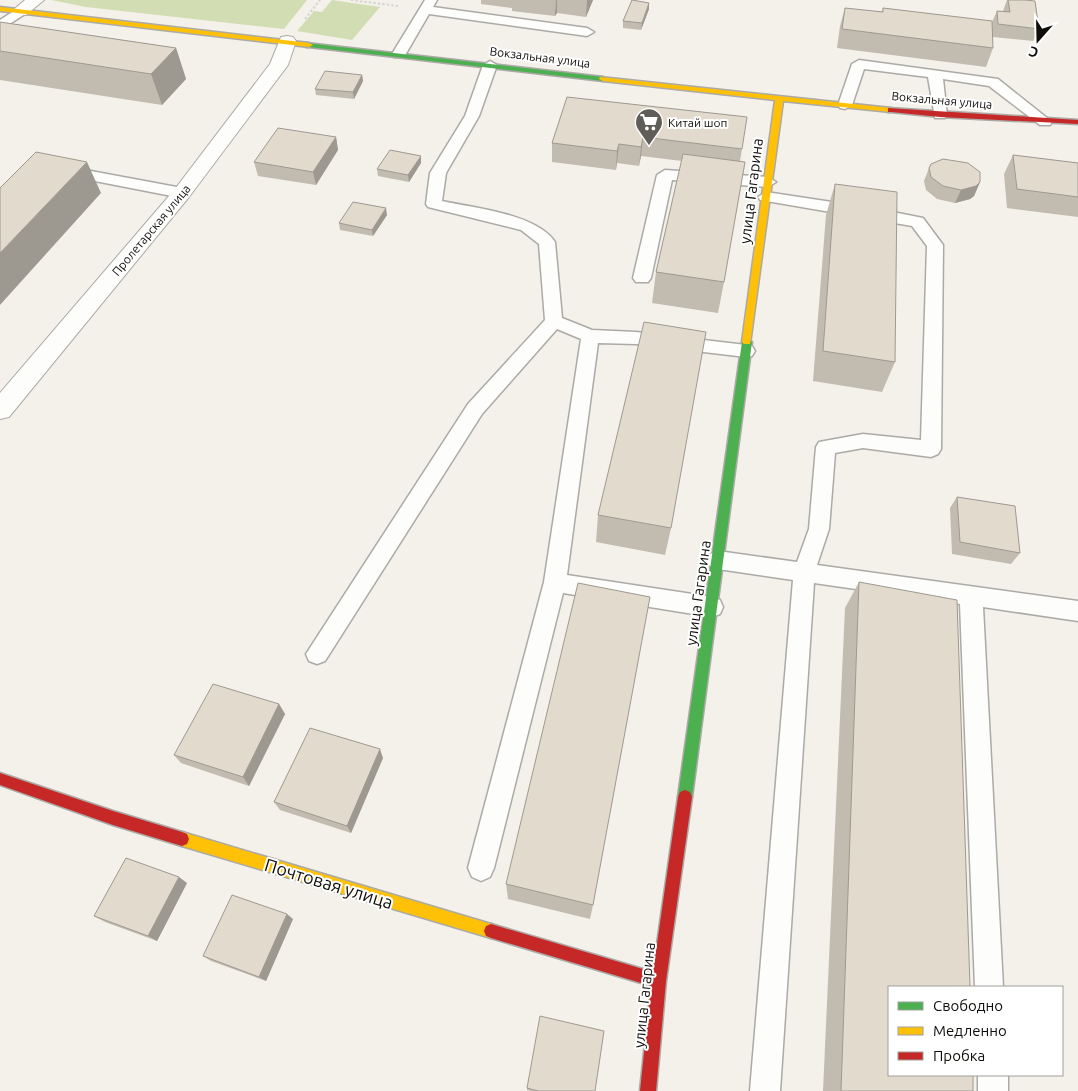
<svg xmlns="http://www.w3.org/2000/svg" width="1078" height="1091" viewBox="0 0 1078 1091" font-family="Ubuntu,sans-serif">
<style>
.green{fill:#d3ddb3}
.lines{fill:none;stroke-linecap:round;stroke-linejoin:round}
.lane-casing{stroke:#acaaa6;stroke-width:3}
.street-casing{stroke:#acaaa6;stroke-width:2}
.fast-casing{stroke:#acaaa6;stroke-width:3}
.slow-casing{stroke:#acaaa6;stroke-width:3}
.jam-casing{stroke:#acaaa6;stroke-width:3}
.path{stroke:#d6d5d3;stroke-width:2;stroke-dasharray:2.5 2;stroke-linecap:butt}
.lane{fill:#fdfdfc;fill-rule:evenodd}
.street{fill:#fdfdfc;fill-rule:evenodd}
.fast{fill:#4caf50;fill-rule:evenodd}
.slow{fill:#ffc107;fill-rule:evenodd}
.jam{fill:#c62828;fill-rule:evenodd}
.wall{fill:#c2bbb0}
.shaded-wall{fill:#9e9990}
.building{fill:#e2dacd;stroke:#9e9990}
.labels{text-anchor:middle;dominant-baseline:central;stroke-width:4;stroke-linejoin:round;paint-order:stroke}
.far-street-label{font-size:12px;fill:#100e0b;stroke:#fff}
.far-poi-label{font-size:12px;fill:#100e0b;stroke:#fff;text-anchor:start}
.street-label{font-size:15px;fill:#100e0b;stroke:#fff}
.near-street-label{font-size:18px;fill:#100e0b;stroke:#fff}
</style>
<rect width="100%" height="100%" fill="#f4f0ea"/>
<path class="green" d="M 51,0 L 307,0 L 284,29 L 86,7 Z
M 332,0 L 380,7 L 352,40 L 297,31 L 314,11 L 322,12 Z"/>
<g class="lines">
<g class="lane-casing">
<path id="lane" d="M 425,0 L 437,0 L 433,7 L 587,28 L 594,32 L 587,36 L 429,14 L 404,57 L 394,57 L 392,54 Z
M 20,7 L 25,8 L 26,11 L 25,14 L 0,30 L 0,20 Z
M 859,60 L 998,79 L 1052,122 L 1050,125 L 1040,125 L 989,86 L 943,79 L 947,115 L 945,118 L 935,118 L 928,77 L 864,69 L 852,105 L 845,109 L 840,108 L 838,105 L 852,64 Z
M 490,61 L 497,65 L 479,116 L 446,173 L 442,201 C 474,208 537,214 555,242 L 562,318 L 592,330 L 636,332 L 746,345 L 752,346 L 755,351 L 752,356 L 746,357 L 636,344 L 598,343 L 567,575 L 712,597 L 720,600 L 723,607 L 720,614 L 712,617 L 563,593 L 494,868 L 490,877 L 481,881 L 472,877 L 468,868 L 544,582 L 581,339 L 557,329 L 482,414 L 325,661 L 317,664 L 309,661 L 306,654 L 468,404 L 545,320 L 539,244 L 521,230 L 428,207 L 426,204 L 430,173 L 465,116 L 483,65 Z
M 64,166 L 182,188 L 190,193 L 182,198 L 59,174 L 56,171 Z
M 665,170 L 768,177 L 776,182 L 768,187 L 672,180 L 651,278 L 648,282 L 636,282 L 633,278 L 657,175 Z
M 766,192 L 878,209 L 923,218 L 943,245 L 941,449 L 938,454 L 931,457 L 863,448 L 835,453 L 829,529 L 817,565 L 1078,601 L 1078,621 L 983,607 L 1003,987 L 975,987 L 960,604 L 814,583 L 780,1091 L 750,1091 L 793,580 L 718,569 L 710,566 L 707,560 L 710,554 L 718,551 L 797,562 L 809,529 L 816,447 L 819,442 L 863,434 L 921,440 L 927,246 L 912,226 L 760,200 L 758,197 Z
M 978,1075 L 1008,1075 L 1008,1091 L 978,1091 Z"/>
</g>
<g class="street-casing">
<path id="street" d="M 25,0 L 44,0 L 26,15 L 14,15 L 12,11 Z
M 287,36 L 293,37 L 296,41 L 288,65 L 189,197 L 9,417 L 0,419 L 0,393 L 175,189 L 270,64 L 281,37 Z"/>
</g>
<g class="fast-casing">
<path id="fast" d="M 306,43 L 603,77 L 607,79 L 603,81 L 309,47 L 306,47 Z
M 747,339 L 752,342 L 692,797 L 690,802 L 685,804 L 680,802 L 678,797 L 742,342 Z"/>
</g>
<g class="slow-casing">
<path id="slow" d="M 0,7 L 309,43 L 313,45 L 309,47 L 0,11 Z
M 600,77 L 891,108 L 895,110 L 891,112 L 783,101 L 750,344 L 744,344 L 742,342 L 775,100 L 603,81 L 599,79 Z
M 182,832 L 491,924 L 496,926 L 498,931 L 496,936 L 491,938 L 182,846 L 177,844 L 175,839 L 177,834 Z"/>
</g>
<g class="jam-casing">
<path id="jam" d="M 888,108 L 1078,120 L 1078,124 L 940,117 L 891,112 L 888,112 Z
M 0,773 L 113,811 L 182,832 L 187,834 L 189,839 L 187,844 L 182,846 L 113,825 L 0,785 Z
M 685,790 L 690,792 L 692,797 L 666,981 L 656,1091 L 640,1091 L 651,986 L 491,938 L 486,936 L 484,931 L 486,926 L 491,924 L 653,972 L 678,797 L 680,792 Z"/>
</g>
<path class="path" d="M 351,0 L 398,6
M 305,19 L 320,0"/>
<use href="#lane" class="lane"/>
<use href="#street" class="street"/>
<use href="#fast" class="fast"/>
<use href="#slow" class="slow"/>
<use href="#jam" class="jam"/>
</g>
<path class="wall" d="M 481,0 L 593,0 L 586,17 L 557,13 L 555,16 L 512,11 L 512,8 L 481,4 Z
M 1007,0 L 1025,0 L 1039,29 L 1033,41 L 993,37 L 993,48 L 986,67 L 837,48 L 840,26 L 845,8 L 882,12 L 883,8 L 992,22 L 997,11 L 1003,11 Z
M 649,3 L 649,9 L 641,30 L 623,28 L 623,21 Z
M 0,22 L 176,48 L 186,79 L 162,105 L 0,80 Z
M 362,75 L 363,81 L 354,99 L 316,95 L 315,89 Z
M 567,97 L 742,149 L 740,161 L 724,282 L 718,313 L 652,303 L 656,272 L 682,161 L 641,156 L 639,166 L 617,163 L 616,170 L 552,162 L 552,143 Z
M 336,137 L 338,150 L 316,185 L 258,176 L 254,162 Z
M 1013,155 L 1078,163 L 1078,217 L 1007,208 L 1004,174 Z
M 421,163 L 409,182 L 378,176 L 377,169 Z
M 929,168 L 980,182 L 974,196 L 970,199 L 955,203 L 937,199 L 926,190 L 924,181 Z
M 835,184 L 895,362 L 882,392 L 813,381 L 826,215 Z
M 387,215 L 373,236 L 340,230 L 339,223 Z
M 957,497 L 1020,553 L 1011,564 L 952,554 L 950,508 Z
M 598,515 L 671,528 L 665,555 L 596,542 Z
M 859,582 L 973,1091 L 823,1091 L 845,608 Z
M 279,704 L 285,714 L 249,786 L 181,763 L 174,755 Z
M 383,758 L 351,833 L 280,810 L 274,802 Z
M 187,883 L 157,941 L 105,922 L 94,916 Z
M 506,884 L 593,905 L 590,919 L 508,899 Z
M 293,919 L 266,981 L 211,961 L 203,956 Z
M 527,1088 L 595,1091 L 531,1091 L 527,1090 Z"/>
<path class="shaded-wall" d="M 556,0 L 557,0 L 557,13 L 555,16 Z
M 587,0 L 593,0 L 586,17 Z
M 649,3 L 649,9 L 641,30 L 642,23 Z
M 176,48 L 186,79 L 162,105 L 151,74 Z
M 362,75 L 363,81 L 354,99 L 353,92 Z
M 336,137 L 338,150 L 316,185 L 313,172 Z
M 643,137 L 641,156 L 639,166 L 641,147 Z
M 619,144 L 617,163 L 616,170 L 617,151 Z
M 421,156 L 421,163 L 409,182 L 408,175 Z
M 87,162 L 101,193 L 0,305 L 0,253 Z
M 980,182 L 974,196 L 970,199 L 955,203 L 961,190 Z
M 386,208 L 387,215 L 373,236 L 372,230 Z
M 279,704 L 285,714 L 249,786 L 243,777 Z
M 380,749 L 383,758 L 351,833 L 347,826 Z
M 179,877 L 187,883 L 157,941 L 148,936 Z
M 287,914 L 293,919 L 266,981 L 259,977 Z"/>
<path class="building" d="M 632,0 L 649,3 L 642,23 L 623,21 Z
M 1008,0 L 1025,0 L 1035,1 L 1039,29 L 998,24 L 997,11 L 1010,12 Z
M 845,8 L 883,12 L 883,8 L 992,21 L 993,48 L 842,29 Z
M 0,22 L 176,48 L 151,74 L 0,51 Z
M 325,71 L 362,75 L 353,92 L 315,89 Z
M 567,97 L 747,117 L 742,149 L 643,137 L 641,147 L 619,144 L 617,151 L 552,143 Z
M 278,128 L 336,137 L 313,172 L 254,162 Z
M 390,150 L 421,156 L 408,175 L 377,169 Z
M 36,152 L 87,162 L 0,253 L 0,188 Z
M 683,154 L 745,162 L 724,282 L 656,272 Z
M 1013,155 L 1078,163 L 1078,197 L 1017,189 Z
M 943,159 L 968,163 L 980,172 L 980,182 L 976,186 L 961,190 L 943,186 L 931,177 L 929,168 L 931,164 Z
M 835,184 L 897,192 L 895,362 L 823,351 Z
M 353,202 L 386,208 L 372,230 L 339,223 Z
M 644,322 L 706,332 L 671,528 L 598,515 Z
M 957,497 L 1015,506 L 1020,553 L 960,542 Z
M 859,582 L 957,600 L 970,987 L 889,987 L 889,1075 L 973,1075 L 973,1091 L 841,1091 Z
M 578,583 L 650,597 L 593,905 L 506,884 Z
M 213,684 L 279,704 L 243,777 L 174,755 Z
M 310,728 L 380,749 L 347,826 L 274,802 Z
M 126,858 L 179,877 L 148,936 L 94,916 Z
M 232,895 L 287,914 L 259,977 L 203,956 Z
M 540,1016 L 604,1031 L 595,1091 L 538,1091 L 527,1088 Z"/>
<defs>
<g id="supermarket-pin" transform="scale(1.4375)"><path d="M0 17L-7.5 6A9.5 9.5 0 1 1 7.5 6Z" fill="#605d59" stroke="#fff"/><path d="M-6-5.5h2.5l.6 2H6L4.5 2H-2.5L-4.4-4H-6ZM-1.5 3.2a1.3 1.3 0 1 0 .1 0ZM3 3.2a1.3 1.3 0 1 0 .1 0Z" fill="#fff"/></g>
</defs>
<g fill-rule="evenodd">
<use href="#supermarket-pin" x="649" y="122"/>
</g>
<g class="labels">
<g class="far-street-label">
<text transform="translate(540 57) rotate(7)">Вокзальная улица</text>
<text transform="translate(942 100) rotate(5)">Вокзальная улица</text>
<text transform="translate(151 230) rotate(-50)">Пролетарская улица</text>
</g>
<g class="far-poi-label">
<text x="668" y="122">Китай шоп</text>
</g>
<g class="street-label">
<text transform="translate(751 191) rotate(-83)">улица Гагарина</text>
<text transform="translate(698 593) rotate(-82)">улица Гагарина</text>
<text transform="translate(644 995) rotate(-84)">улица Гагарина</text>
</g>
<g class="near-street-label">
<text transform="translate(329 883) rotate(17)">Почтовая улица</text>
</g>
</g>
<rect x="888" y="986" width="175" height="90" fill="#ffffff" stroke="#9f9f9d"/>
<rect x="898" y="1002" width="25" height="8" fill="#4caf50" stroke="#9f9f9d"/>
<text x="933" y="1011" font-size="15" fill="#100e0b">Свободно</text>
<rect x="898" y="1027" width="25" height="8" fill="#ffc107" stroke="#9f9f9d"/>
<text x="933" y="1036" font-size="15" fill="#100e0b">Медленно</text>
<rect x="898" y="1052" width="25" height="8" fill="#c62828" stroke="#9f9f9d"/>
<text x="933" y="1061" font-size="15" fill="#100e0b">Пробка</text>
<g transform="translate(1038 40) rotate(200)" stroke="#ffffff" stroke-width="4" paint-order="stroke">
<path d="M0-4L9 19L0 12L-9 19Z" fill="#100e0b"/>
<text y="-8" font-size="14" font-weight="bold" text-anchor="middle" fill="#100e0b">С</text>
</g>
</svg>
